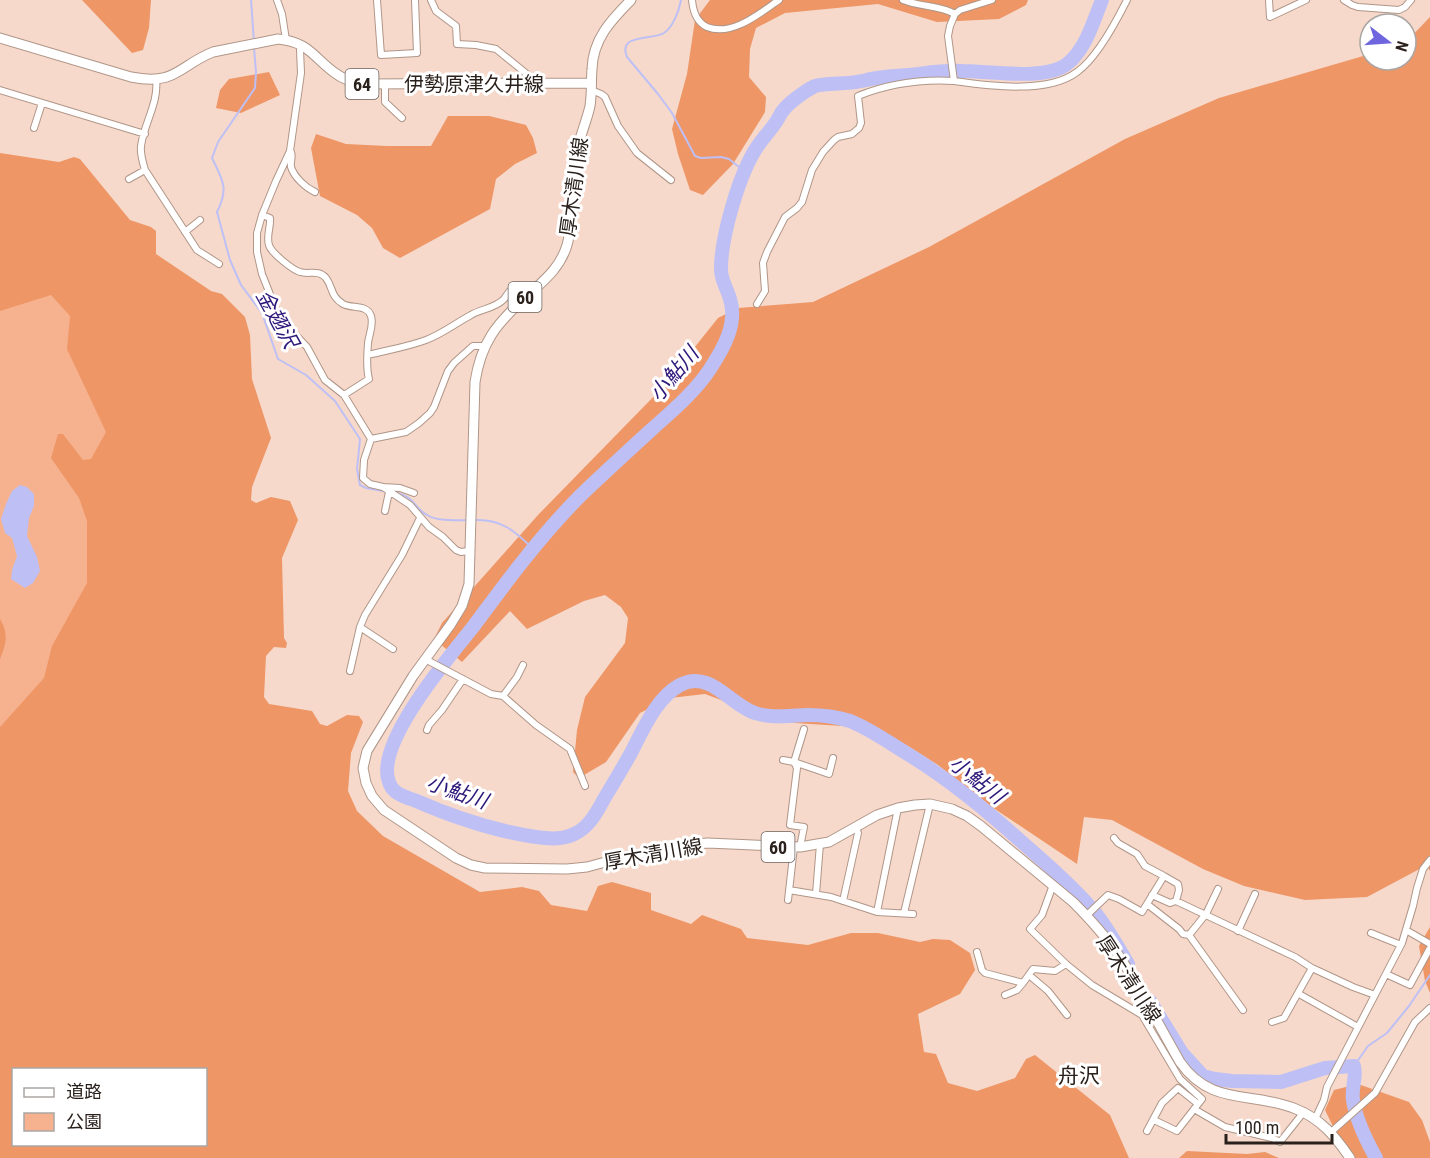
<svg xmlns="http://www.w3.org/2000/svg" width="1430" height="1158" viewBox="0 0 1430 1158" font-family="'Roboto Condensed','Noto Sans JP',sans-serif">
<style>
.green{fill:#f6b28f}
.forest{fill:#ee9666;fill-rule:evenodd}
.water{fill:#bec0f5}
.lines{fill:none;stroke-linecap:round;stroke-linejoin:round}
.stream{stroke:#bec0f5;stroke-width:2}
.river{stroke:#bec0f5;stroke-width:14}
.minor-casing{stroke:#b09688;stroke-width:8}
.primary-casing{stroke:#b09688;stroke-width:11}
.minor{stroke:#fff;stroke-width:6}
.primary{stroke:#fff;stroke-width:9}
.labels{text-anchor:middle;dominant-baseline:central;stroke-width:6;stroke-linejoin:round;paint-order:stroke}
.shield{fill:#fff;stroke:#6b6460;stroke-width:1.5}
.shield-label{font-size:18px;font-weight:bold;fill:#2b211c}
.street-label{font-size:20px;fill:#2b211c;stroke:#fff}
.water-label{font-size:21px;font-style:italic;fill:#2d177a;stroke:#fff}
.neighbourhood-label{font-size:21px;fill:#2b211c;stroke:#fff}
</style>
<rect width="100%" height="100%" fill="#f6d9cb"/>
<path class="green" d="M 0,274 L 76,279 L 186,426 L 0,787 Z"/>
<path class="forest" d="M 82,0 L 151,0 L 149,28 L 143,50 L 132,53 Z
M 710,0 L 1028,0 L 1026,5 L 999,19 L 937,22 L 878,4 L 785,13 L 756,28 L 750,49 L 749,77 L 766,97 L 765,112 L 733,164 L 703,195 L 690,190 L 678,154 L 672,129 L 687,74 L 695,20 Z
M 1430,17 L 1430,871 L 1427,865 L 1367,897 L 1305,900 L 1244,886 L 1203,869 L 1112,820 L 1084,817 L 1077,864 L 983,801 L 938,765 L 908,746 L 874,728 L 779,722 L 705,694 L 670,698 L 640,713 L 606,762 L 579,778 L 573,772 L 577,730 L 585,697 L 625,643 L 628,618 L 621,607 L 605,595 L 584,601 L 527,629 L 510,611 L 462,662 L 434,639 L 442,623 L 538,515 L 662,388 L 718,318 L 738,308 L 813,302 L 929,247 L 1125,139 L 1219,98 L 1370,54 L 1370,60 L 1406,60 L 1406,42 Z
M 269,72 L 280,95 L 241,113 L 216,108 L 220,90 L 229,79 Z
M 448,116 L 489,116 L 526,125 L 533,138 L 537,153 L 515,164 L 496,179 L 490,209 L 400,258 L 383,248 L 372,228 L 357,215 L 320,196 L 311,148 L 316,134 L 346,144 L 387,146 L 431,146 Z
M 0,153 L 59,162 L 74,157 L 80,159 L 130,220 L 151,227 L 156,231 L 156,254 L 211,291 L 222,294 L 245,317 L 250,335 L 252,379 L 271,438 L 252,487 L 251,500 L 256,503 L 271,497 L 290,501 L 298,520 L 282,558 L 284,638 L 287,643 L 286,648 L 274,647 L 266,656 L 264,697 L 269,704 L 312,711 L 320,724 L 327,726 L 347,715 L 359,716 L 363,722 L 351,753 L 348,791 L 357,811 L 383,836 L 480,892 L 522,887 L 539,891 L 551,905 L 587,911 L 598,886 L 612,882 L 651,893 L 651,910 L 691,924 L 702,915 L 741,929 L 747,938 L 808,945 L 851,933 L 878,933 L 920,942 L 933,939 L 950,940 L 970,953 L 975,970 L 960,994 L 918,1014 L 924,1052 L 936,1054 L 948,1083 L 977,1091 L 1015,1078 L 1026,1059 L 1035,1055 L 1110,1115 L 1129,1158 L 0,1158 L 0,727 L 44,678 L 52,646 L 87,583 L 87,521 L 79,498 L 51,458 L 58,434 L 63,434 L 83,460 L 91,459 L 106,432 L 67,349 L 70,316 L 51,295 L 0,311 ZM 14,1070 L 206,1070 L 206,1144 L 14,1144 Z
M 0,619 C 9,634 6,644 0,659 Z
M 1430,927 L 1430,993 L 1425,981 L 1419,946 Z
M 1358,1084 L 1409,1102 L 1422,1120 L 1430,1142 L 1430,1158 L 1352,1158 L 1345,1151 L 1325,1110 L 1334,1090 Z
M 1187,1151 L 1247,1154 L 1265,1152 L 1279,1158 L 1179,1158 Z"/>
<path class="water" d="M 20,485 L 27,487 L 34,494 L 34,506 L 29,518 L 27,536 L 37,557 L 40,571 L 33,583 L 25,588 L 11,579 L 12,570 L 17,556 L 12,538 L 5,533 L 1,519 L 6,504 L 12,491 Z"/>
<g class="lines">
<path class="stream" d="M 251,0 L 254,42
M 681,0 C 679,11 673,27 664,33 C 654,40 617,33 627,57 L 658,94 L 672,113 L 695,156 L 701,158 L 721,157 L 729,159 L 744,171
M 254,48 L 256,72 L 255,88 L 218,142 L 212,158 C 223,181 229,188 217,212 L 230,260 L 241,285 L 262,313 L 278,359 L 306,375 L 335,401 L 360,439 L 357,469 L 360,485 L 366,488 L 383,491
M 397,493 C 415,497 414,508 427,515 C 439,522 456,520 469,520
M 475,520 C 501,519 515,531 532,548
M 1354,1066 L 1368,1046 L 1387,1033 L 1409,1006 L 1430,975"/>
<path class="river" d="M 1102,0 C 1093,22 1086,49 1067,64 C 1045,81 990,71 962,71 C 944,70 927,73 909,75 C 898,76 888,76 877,78 C 870,79 863,81 856,82 C 846,84 823,83 815,86 C 808,89 793,100 788,105 C 779,114 783,111 776,122 C 770,131 763,138 757,147 C 739,174 721,237 721,269 C 721,281 727,288 730,299 C 738,324 723,349 710,369 C 695,392 672,411 651,430 C 628,451 604,473 581,495 C 541,535 507,581 473,627 C 450,656 374,744 389,782 C 390,785 392,789 395,791 C 397,794 410,799 414,800 C 453,817 494,831 536,837 C 550,839 565,840 578,832 C 590,825 597,812 604,799 C 613,784 622,769 631,753 C 643,730 656,698 680,685 C 710,669 730,705 755,713 C 772,719 791,715 808,715 C 823,715 837,717 850,721 C 870,729 888,742 906,753 C 949,779 986,810 1024,844 C 1048,865 1072,886 1093,910 C 1107,927 1117,945 1128,964
M 1150,1001 L 1182,1053 L 1203,1076 L 1215,1079 L 1232,1081 L 1281,1082 L 1325,1068 L 1354,1066 C 1357,1077 1351,1089 1353,1100 C 1356,1120 1366,1140 1376,1158"/>
<g class="minor-casing">
<path id="minor" d="M 277,0 L 282,14 L 286,40
M 377,0 L 381,55 L 417,53 L 415,0
M 431,0 L 436,11 L 456,26 L 457,44 L 476,45 L 496,49 L 538,83
M 692,0 C 693,11 696,22 707,27 C 732,37 760,13 779,0
M 903,0 C 920,7 939,5 955,14 L 950,26 L 948,36 L 954,81 C 989,86 1048,94 1077,72 C 1097,58 1116,22 1127,0
M 1269,0 L 1270,17 L 1306,0
M 1344,0 L 1352,5 L 1358,7 L 1399,10 L 1405,7 L 1411,0
M 955,14 L 960,10 L 992,0
M 302,45 L 300,50 L 301,73 L 290,151 L 276,181 L 262,215 L 257,233 L 257,252 L 262,274 L 277,312 L 292,331 L 307,347 L 325,380 L 344,395 L 371,439 L 364,460 L 363,478 L 370,484 L 383,487 L 410,505 L 429,527 L 443,537 L 456,550 L 461,552 L 469,551
M 156,79 C 159,103 144,123 141,146 C 140,154 143,163 145,170 L 197,250 L 219,264
M 385,84 L 385,102 L 402,118
M 0,90 L 145,134
M 591,90 L 601,94 L 605,97 L 618,126 L 637,153 L 671,180
M 34,128 L 42,103
M 291,152 C 293,158 290,161 291,167 C 294,177 306,188 315,192
M 129,179 L 145,170
M 262,215 L 270,218 C 271,227 266,236 269,245 C 271,253 293,270 300,272 C 309,275 318,269 326,278 C 333,287 330,296 343,304 C 352,309 367,304 371,316 C 374,325 369,334 368,343 C 367,355 366,368 369,379 L 344,395
M 185,232 L 200,220
M 757,304 L 765,291 L 763,263 L 767,252 L 785,217 L 797,208 L 802,202 L 812,170 L 823,152 L 834,140 L 838,137 L 852,134 L 859,128 L 861,123 L 858,96 C 888,84 921,79 954,81
M 368,355 C 388,350 407,347 426,340 C 442,334 456,323 471,315 C 481,309 496,308 504,299 C 507,295 509,291 513,288 L 517,288 L 524,298
M 371,439 L 406,432 L 419,423 L 430,413 L 434,407 L 448,371 L 454,363 L 473,346 L 484,346
M 383,487 L 400,488 L 414,493
M 385,511 L 389,492
M 360,627 L 393,649
M 425,659 L 491,694 L 503,696 L 536,725 L 570,749 L 585,786
M 350,671 L 360,627 L 365,615 L 402,555 L 420,518
M 503,696 L 517,677 L 523,665
M 427,730 L 429,725 L 442,710 L 463,679
M 783,760 L 794,762 L 829,774 L 833,758
M 800,847 L 804,827 L 790,825 L 797,768 L 794,762 L 804,729
M 1164,876 L 1178,884 L 1179,890 L 1176,901
M 1053,885 L 1042,915 L 1030,929 L 1066,964 L 1092,985 L 1142,1015 L 1180,1079 L 1202,1099 L 1177,1131 L 1154,1120
M 1218,889 L 1206,914 L 1189,935 L 1243,1010
M 789,890 L 831,897 L 877,912 L 913,914
M 816,894 L 820,844
M 1152,895 L 1170,903 L 1176,901 L 1295,957 L 1312,968 L 1353,987 L 1375,995
M 788,900 L 794,847
M 843,901 L 858,833 L 856,828
M 1147,904 L 1179,929 L 1183,934 L 1189,935
M 877,912 L 898,808
M 904,913 L 930,804
M 1086,916 L 1108,895 L 1119,899 L 1142,912 L 1164,876 L 1145,866 L 1137,854 L 1118,843 L 1114,838
M 1406,930 L 1430,944
M 1238,931 L 1255,894
M 1371,933 L 1401,945
M 977,952 L 982,970 L 985,973 L 1023,983 L 1033,969 L 1055,971 L 1066,964
M 1386,974 L 1410,985 L 1430,948
M 1029,975 L 1048,991 L 1067,1015
M 1299,994 L 1358,1027
M 1005,995 L 1017,990 L 1023,983
M 1272,1022 L 1284,1018 L 1312,968
M 1194,1109 L 1225,1127 L 1272,1138 L 1280,1142 L 1303,1113
M 1315,1119 L 1324,1100 L 1327,1087 L 1402,943 L 1413,906 L 1417,888 L 1423,869 L 1430,860
M 1147,1131 L 1162,1103 L 1178,1088 L 1198,1104
M 1331,1132 L 1375,1093 L 1415,1022 L 1430,1008"/>
</g>
<g class="primary-casing">
<path id="primary" d="M 631,0 C 611,20 593,39 592,69 C 591,81 592,94 590,106 C 586,124 578,140 575,159 C 570,187 575,217 567,245 C 560,269 542,282 525,298 C 496,324 481,343 475,382 L 469,584 L 462,606 L 451,624 L 413,676 L 367,751 L 363,768 L 366,783 L 372,796 L 384,810 L 456,858 L 471,865 L 485,868 L 567,869 L 587,867 L 624,857 L 684,845 L 708,843 L 800,847 L 829,842 L 877,815 L 898,808 L 915,805 L 930,804 L 952,809 L 967,816 L 981,826 L 1073,902 C 1091,920 1109,940 1123,962 C 1143,994 1161,1029 1180,1062 C 1211,1107 1253,1091 1296,1109 C 1321,1119 1335,1136 1350,1158
M 0,38 L 131,77 C 176,86 178,66 213,52 L 278,39 C 309,42 313,57 335,73 C 343,79 352,82 362,84 L 591,83"/>
</g>
<use href="#minor" class="minor"/>
<use href="#primary" class="primary"/>
</g>
<g class="labels">
<g class="shield">
<rect x="345.5" y="69" width="33" height="30" rx="4.5"/>
<rect x="508.5" y="282" width="33" height="30" rx="4.5"/>
<rect x="761.5" y="832" width="33" height="30" rx="4.5"/>
</g>
<g class="shield-label">
<text x="362" y="84">64</text>
<text x="525" y="297">60</text>
<text x="778" y="847">60</text>
</g>
<g class="street-label">
<text x="474" y="84">伊勢原津久井線</text>
<text transform="translate(574 187) rotate(-82)">厚木清川線</text>
<text transform="translate(653 854) rotate(-10)">厚木清川線</text>
<text transform="translate(1129 979) rotate(57)">厚木清川線</text>
</g>
<g class="water-label">
<text transform="translate(277 319) rotate(61)">金翅沢</text>
<text transform="translate(674 374) rotate(-50)">小鮎川</text>
<text transform="translate(977 780) rotate(38)">小鮎川</text>
<text transform="translate(457 792) rotate(19)">小鮎川</text>
</g>
<g class="neighbourhood-label">
<text x="1079" y="1076">舟沢</text>
</g>
</g>
<rect x="12" y="1068" width="195" height="78" fill="#ffffff" stroke="#aaa6a4" stroke-width="1.5"/>
<rect x="24" y="1088" width="30" height="9" fill="#ffffff" stroke="#aaa6a4" stroke-width="1.5"/>
<text x="66" y="1098" font-size="18" fill="#2b211c">道路</text>
<rect x="24" y="1113" width="30" height="18" fill="#f6b28f" stroke="#aaa6a4" stroke-width="1.5"/>
<text x="66" y="1128" font-size="18" fill="#2b211c">公園</text>
<g transform="translate(1388 42) rotate(107)"><circle r="28" fill="#ffffff" stroke="#aaa6a4" stroke-width="1.5"/>
<path d="M0-4.5L10 22L0 15L-10 22Z" fill="#6f65df"/>
<text y="-9" font-size="16" font-weight="bold" text-anchor="middle" fill="#2b211c">N</text>
</g>
<path d="M1226 1134v9h106v-9" fill="none" stroke="#2b211c" stroke-width="3"/>
<text x="1235" y="1134" font-size="18" fill="#2b211c" stroke="#ffffff" stroke-width="4.5" paint-order="stroke">100 m</text>
</svg>
